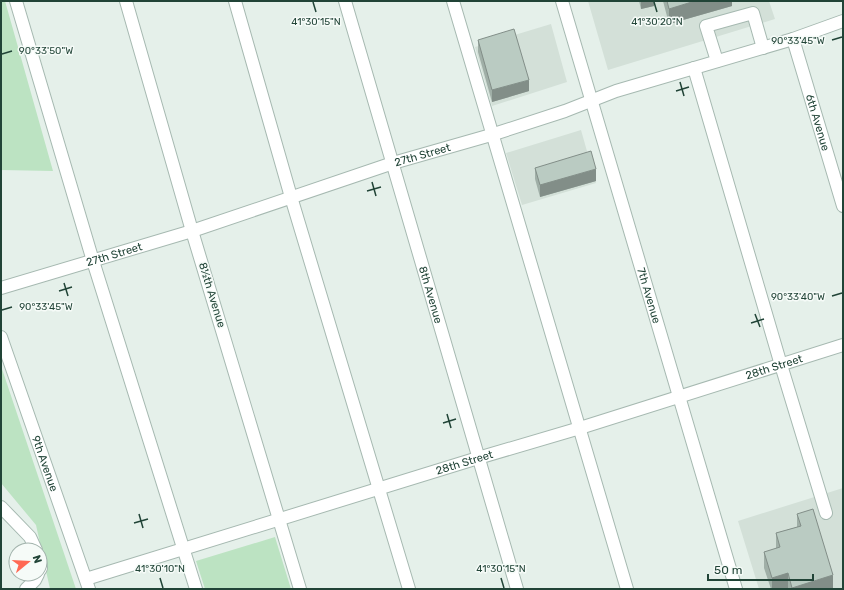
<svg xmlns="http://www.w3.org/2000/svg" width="844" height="590" viewBox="0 0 844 590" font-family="Rubik,sans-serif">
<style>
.built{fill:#d3e0d8}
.green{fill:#bce3c2}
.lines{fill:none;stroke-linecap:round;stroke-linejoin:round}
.minor-casing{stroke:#a6b9b1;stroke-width:14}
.minor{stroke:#fff;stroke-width:12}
.wall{fill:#a0afa7}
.shaded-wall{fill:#828e88}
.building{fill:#bacbc2;stroke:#828e88}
.ticks{fill:none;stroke:#214437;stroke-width:1.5}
.labels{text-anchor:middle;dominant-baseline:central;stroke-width:3;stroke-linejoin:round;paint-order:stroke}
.street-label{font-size:11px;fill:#214437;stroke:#f6fbf8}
.ticks-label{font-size:10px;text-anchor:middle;fill:#214437;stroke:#f6fbf8;stroke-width:3;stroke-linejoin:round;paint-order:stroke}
</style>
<rect width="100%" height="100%" fill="#e5f0ea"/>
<path class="built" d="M 588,1 L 769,1 L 775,19 L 608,70 Z
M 551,24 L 567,82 L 492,106 L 475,47 Z
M 581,130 L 596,183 L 522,205 L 506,153 Z
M 843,488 L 843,589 L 759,589 L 738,521 Z"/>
<path class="green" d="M 1,1 L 5,1 L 53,171 L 1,170 Z
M 1,366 L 76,589 L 50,589 L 36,525 L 1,483 Z
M 275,537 L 291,589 L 205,589 L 196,561 Z"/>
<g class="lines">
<g class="minor-casing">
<g id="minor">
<path d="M 16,1 L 93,261 L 196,589"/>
<path d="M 126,1 L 192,231 L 300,589"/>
<path d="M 235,1 L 291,197 L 409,589"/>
<path id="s1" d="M 345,1 L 517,589"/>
<path d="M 453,1 L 627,589"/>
<path id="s2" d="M 562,1 L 736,589"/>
<path id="s3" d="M 793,39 L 843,206"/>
<path d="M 717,61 L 706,26 L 753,13 L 763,48"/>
<path d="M 694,68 L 781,365 L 826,513"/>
<path id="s4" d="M 1,288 L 192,231 L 393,163 L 491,135 L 565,111 L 616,91 L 793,39 L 843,21"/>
<path id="s5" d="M 1,337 L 89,589"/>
<path d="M 1,507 L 30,537 L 36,550"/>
<path d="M 40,561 L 41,568 L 40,570"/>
<path id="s6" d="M 86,579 L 478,458 L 580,428 L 843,345"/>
<path d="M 26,589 L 35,580 L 38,574"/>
</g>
</g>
<use href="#minor" class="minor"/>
</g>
<path class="wall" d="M 639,1 L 654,1 L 654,6 L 641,9 Z
M 663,1 L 732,1 L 732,6 L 669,24 Z
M 478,40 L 529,91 L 492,102 L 478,52 Z
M 535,168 L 596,181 L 540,197 L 535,179 Z
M 797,514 L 833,589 L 788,589 L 788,588 L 785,589 L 771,589 L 764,568 L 764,552 L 776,549 L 776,533 L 797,527 Z"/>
<path class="shaded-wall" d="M 641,1 L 654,1 L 654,6 L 641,9 Z
M 695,1 L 732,1 L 732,6 L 669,24 L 669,9 Z
M 529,80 L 529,91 L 492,102 L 492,90 Z
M 596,169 L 596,181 L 540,197 L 540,185 Z
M 788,573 L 788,588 L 785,589 L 772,589 L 772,578 Z
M 833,575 L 833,589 L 792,589 L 792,588 Z"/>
<path class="building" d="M 667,1 L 695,1 L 669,9 Z
M 514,29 L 529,80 L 492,90 L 478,40 Z
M 591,151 L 596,169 L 540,185 L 535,168 Z
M 813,509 L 833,575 L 792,588 L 788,573 L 772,578 L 764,552 L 780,547 L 776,533 L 801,526 L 797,514 Z"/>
<path class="ticks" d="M 313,2 L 316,12M 654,2 L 657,12M 832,40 L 842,37M 2,54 L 12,51M 680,82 L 684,96M 676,91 L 689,87M 372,182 L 376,196M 367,191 L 381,187M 64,283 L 68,296M 59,291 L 72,287M 832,296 L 842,293M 2,310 L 12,307M 755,314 L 760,327M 751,323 L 764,319M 447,414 L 451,428M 443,423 L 456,419M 139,514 L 143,528M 134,523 L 148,519M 160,578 L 163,588M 501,578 L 504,588"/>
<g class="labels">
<g class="street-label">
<text stroke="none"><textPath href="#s3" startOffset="87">6th Avenue</textPath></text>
<text stroke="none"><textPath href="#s4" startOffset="442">27th Street</textPath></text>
<text stroke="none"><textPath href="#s4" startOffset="118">27th Street</textPath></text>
<text transform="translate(212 295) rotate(73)">8½th Avenue</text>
<text stroke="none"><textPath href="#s1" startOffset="306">8th Avenue</textPath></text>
<text stroke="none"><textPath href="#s2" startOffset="307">7th Avenue</textPath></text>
<text stroke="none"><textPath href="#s6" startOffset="720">28th Street</textPath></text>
<text stroke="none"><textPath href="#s6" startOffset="396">28th Street</textPath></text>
<text stroke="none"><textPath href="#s5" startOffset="134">9th Avenue</textPath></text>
</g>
</g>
<g class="ticks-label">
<text x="316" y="25">41°30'15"N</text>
<text x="657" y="25">41°30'20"N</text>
<text x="798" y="44">90°33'45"W</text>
<text x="46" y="54">90°33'50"W</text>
<text x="798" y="300">90°33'40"W</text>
<text x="46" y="310">90°33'45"W</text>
<text x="160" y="572">41°30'10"N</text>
<text x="501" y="572">41°30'15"N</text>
</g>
<rect width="844" height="590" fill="none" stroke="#214437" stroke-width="4"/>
<g transform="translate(28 562) rotate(72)"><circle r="19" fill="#f6fbf8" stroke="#a1b2ab"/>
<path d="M0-3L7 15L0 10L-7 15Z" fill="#ff6954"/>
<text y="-6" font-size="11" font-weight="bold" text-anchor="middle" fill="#214437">N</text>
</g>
<path d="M708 574v6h105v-6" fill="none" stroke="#214437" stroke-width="2"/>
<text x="714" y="574" font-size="12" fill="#214437" stroke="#f6fbf8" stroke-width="3" paint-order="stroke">50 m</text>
</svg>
